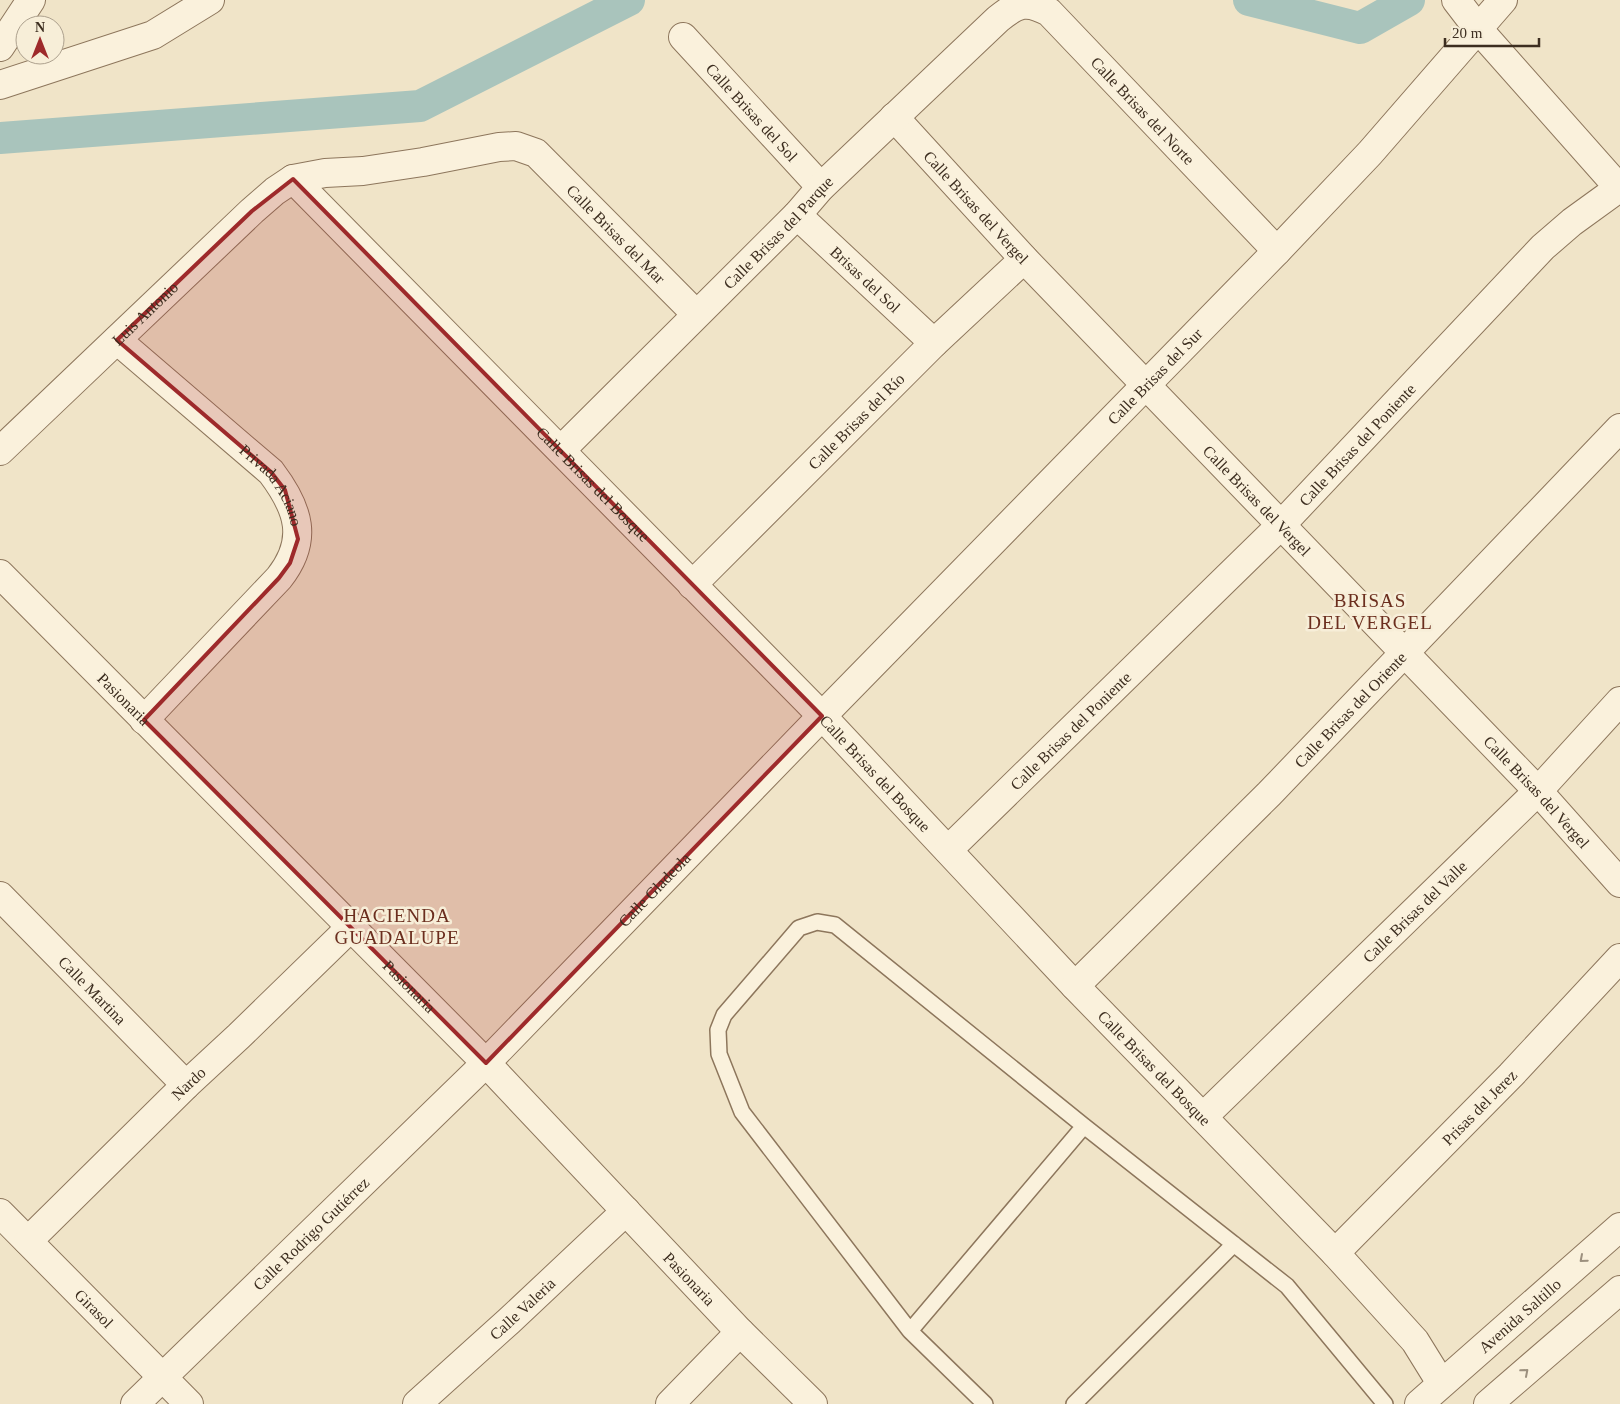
<svg xmlns="http://www.w3.org/2000/svg" width="1620" height="1404" viewBox="0 0 1620 1404" font-family="Georgia,serif">
<style>
.lines{fill:none;stroke-linecap:round;stroke-linejoin:round}
.canal{stroke:#a9c4bc;stroke-width:32}
.service-casing{stroke:#8d765c;stroke-width:18}
.minor-casing{stroke:#8d765c;stroke-width:30}
.tertiary-casing{stroke:#8d765c;stroke-width:30}
.service{stroke:#faf1dc;stroke-width:15}
.minor{stroke:#faf1dc;stroke-width:28}
.tertiary{stroke:#faf1dc;stroke-width:28}
.oneway{stroke:#9c907e}
.marked{fill:#9e2a2b;fill-opacity:0.2;stroke:#9e2a2b;stroke-width:4;stroke-linejoin:round}
.labels{text-anchor:middle;dominant-baseline:central;stroke-width:5;stroke-linejoin:round;paint-order:stroke}
.street-label{font-size:16px;fill:#3d2e20;stroke:#f7eed8}
.quarter-label{font-size:19px;letter-spacing:1px;fill:#6b2e1e;stroke:#f7eed8}
</style>
<rect width="100%" height="100%" fill="#f0e4c8"/>
<g class="lines">
<path class="canal" d="M 1249,0 L 1360,28 L 1409,0
M 0,138 L 420,106 L 629,0"/>
<g class="service-casing">
<path id="service" d="M 910,1331 L 742,1112 L 719,1054 L 718,1030 L 724,1015 L 799,928 L 817,922 L 835,925 L 1084,1126 L 1287,1286 L 1385,1404
M 985,1404 L 910,1331 L 1084,1126
M 1074,1404 L 1234,1244"/>
</g>
<g class="minor-casing">
<g id="minor">
<path d="M 1456,0 L 1479,30 L 1620,189"/>
<path id="s1" d="M 683,37 L 821,187"/>
<path d="M 0,47 L 31,0"/>
<path d="M 0,85 L 153,35 L 210,0"/>
<path id="s2" d="M 894,117 L 1024,259 L 1538,791 L 1620,883"/>
<path id="s3" d="M 293,179 L 822,716 L 1075,986 L 1335,1253 L 1415,1341 L 1441,1383"/>
<path id="s4" d="M 797,215 L 934,343"/>
<path id="s5" d="M 117,340 L 271,472 C 299,509 309,540 279,578 L 144,720"/>
<path id="s6" d="M 562,449 L 797,215 L 821,187 L 998,19 C 1018,3 1026,0 1049,12 L 1277,251"/>
<path id="s7" d="M 0,451 L 252,211 L 275,191 L 293,179 L 325,173 L 363,171 L 423,162 L 499,147 L 516,146 L 536,153 L 696,314"/>
<path id="s8" d="M 0,574 L 486,1063 L 740,1332 L 813,1404"/>
<path id="s9" d="M 692,585 L 934,343 L 1024,259"/>
<path id="s10" d="M 948,850 L 1281,525 L 1543,247 L 1572,222 L 1619,188"/>
<path id="s11" d="M 0,896 L 186,1085"/>
<path id="s12" d="M 1075,986 L 1269,794 L 1620,428"/>
<path id="s13" d="M 1203,1117 L 1538,791 L 1620,701"/>
<path id="s14" d="M 0,1213 L 189,1404"/>
<path id="s15" d="M 28,1241 L 186,1085 L 239,1036 L 350,928"/>
<path id="s16" d="M 1335,1253 L 1511,1075 L 1620,958"/>
<path id="s17" d="M 135,1404 L 486,1063 L 822,716 L 1277,251 L 1370,153 L 1503,0"/>
<path id="s18" d="M 417,1404 L 509,1321 L 626,1211"/>
<path d="M 670,1404 L 740,1332"/>
</g>
</g>
<g class="tertiary-casing">
<g id="tertiary">
<path id="s19" d="M 1419,1404 L 1620,1227"/>
<path d="M 1488,1404 L 1620,1290"/>
</g>
</g>
<use href="#service" class="service"/>
<use href="#minor" class="minor"/>
<use href="#tertiary" class="tertiary"/>
</g>
<defs><path id="oneway-chevron" d="M-2-3.5L2.5 0L-2 3.5" fill="none" stroke-width="1.6" stroke-linecap="round" stroke-linejoin="round" transform="scale(1.25)"/></defs>
<g class="oneway">
<use href="#oneway-chevron" transform="translate(1583 1259) rotate(139)"/>
<use href="#oneway-chevron" transform="translate(1525 1372) rotate(-41)"/>
</g>
<path class="marked" d="M 293,179 L 822,716 L 486,1063 L 144,720 L 279,578 L 290,563 L 298,539 L 285,490 L 271,472 L 117,340 L 252,211 Z"/>
<g class="labels">
<g class="street-label">
<text stroke="none"><textPath href="#s6" startOffset="805">Calle Brisas del Norte</textPath></text>
<text stroke="none"><textPath href="#s1" startOffset="102">Calle Brisas del Sol</textPath></text>
<text stroke="none"><textPath href="#s2" startOffset="122">Calle Brisas del Vergel</textPath></text>
<text stroke="none"><textPath href="#s6" startOffset="306">Calle Brisas del Parque</textPath></text>
<text stroke="none"><textPath href="#s7" startOffset="761">Calle Brisas del Mar</textPath></text>
<text stroke="none"><textPath href="#s4" startOffset="94">Brisas del Sol</textPath></text>
<text stroke="none"><textPath href="#s7" startOffset="200">Luis Antonio</textPath></text>
<text stroke="none"><textPath href="#s17" startOffset="1448">Calle Brisas del Sur</textPath></text>
<text stroke="none"><textPath href="#s9" startOffset="232">Calle Brisas del Río</textPath></text>
<text stroke="none"><textPath href="#s10" startOffset="576">Calle Brisas del Poniente</textPath></text>
<text stroke="none"><textPath href="#s3" startOffset="428">Calle Brisas del Bosque</textPath></text>
<text stroke="none"><textPath href="#s5" startOffset="214">Privada Aciano</textPath></text>
<text stroke="none"><textPath href="#s2" startOffset="528">Calle Brisas del Vergel</textPath></text>
<text stroke="none"><textPath href="#s8" startOffset="176">Pasionaria</textPath></text>
<text stroke="none"><textPath href="#s12" startOffset="390">Calle Brisas del Oriente</textPath></text>
<text stroke="none"><textPath href="#s10" startOffset="171">Calle Brisas del Poniente</textPath></text>
<text stroke="none"><textPath href="#s3" startOffset="832">Calle Brisas del Bosque</textPath></text>
<text stroke="none"><textPath href="#s2" startOffset="932">Calle Brisas del Vergel</textPath></text>
<text stroke="none"><textPath href="#s17" startOffset="731">Calle Gladeola</textPath></text>
<text stroke="none"><textPath href="#s13" startOffset="295">Calle Brisas del Valle</textPath></text>
<text stroke="none"><textPath href="#s8" startOffset="581">Pasionaria</textPath></text>
<text stroke="none"><textPath href="#s11" startOffset="132">Calle Martina</textPath></text>
<text stroke="none"><textPath href="#s3" startOffset="1238">Calle Brisas del Bosque</textPath></text>
<text stroke="none"><textPath href="#s15" startOffset="225">Nardo</textPath></text>
<text stroke="none"><textPath href="#s16" startOffset="205">Prisas del Jerez</textPath></text>
<text stroke="none"><textPath href="#s17" startOffset="245">Calle Rodrigo Gutiérrez</textPath></text>
<text stroke="none"><textPath href="#s8" startOffset="986">Pasionaria</textPath></text>
<text stroke="none"><textPath href="#s14" startOffset="134">Girasol</textPath></text>
<text stroke="none"><textPath href="#s18" startOffset="142">Calle Valeria</textPath></text>
<text stroke="none"><textPath href="#s19" startOffset="134">Avenida Saltillo</textPath></text>
</g>
<g class="quarter-label">
<text x="1370" y="600">BRISAS<tspan x="1370" dy="22">DEL VERGEL</tspan></text>
<text x="397" y="915">HACIENDA<tspan x="397" dy="22">GUADALUPE</tspan></text>
</g>
</g>
<g transform="translate(40 40)"><circle r="24" fill="#f7eed8" stroke="#ada18e"/>
<path d="M0-4L9 19L0 12L-9 19Z" fill="#9e2a2b"/>
<text y="-8" font-size="14" font-weight="bold" text-anchor="middle" fill="#3d2e20">N</text>
</g>
<path d="M1445 38v8h94v-8" fill="none" stroke="#3d2e20" stroke-width="2.5"/>
<text x="1452" y="38" font-size="15" fill="#3d2e20" stroke="#f7eed8" stroke-width="4" paint-order="stroke">20 m</text>
</svg>
